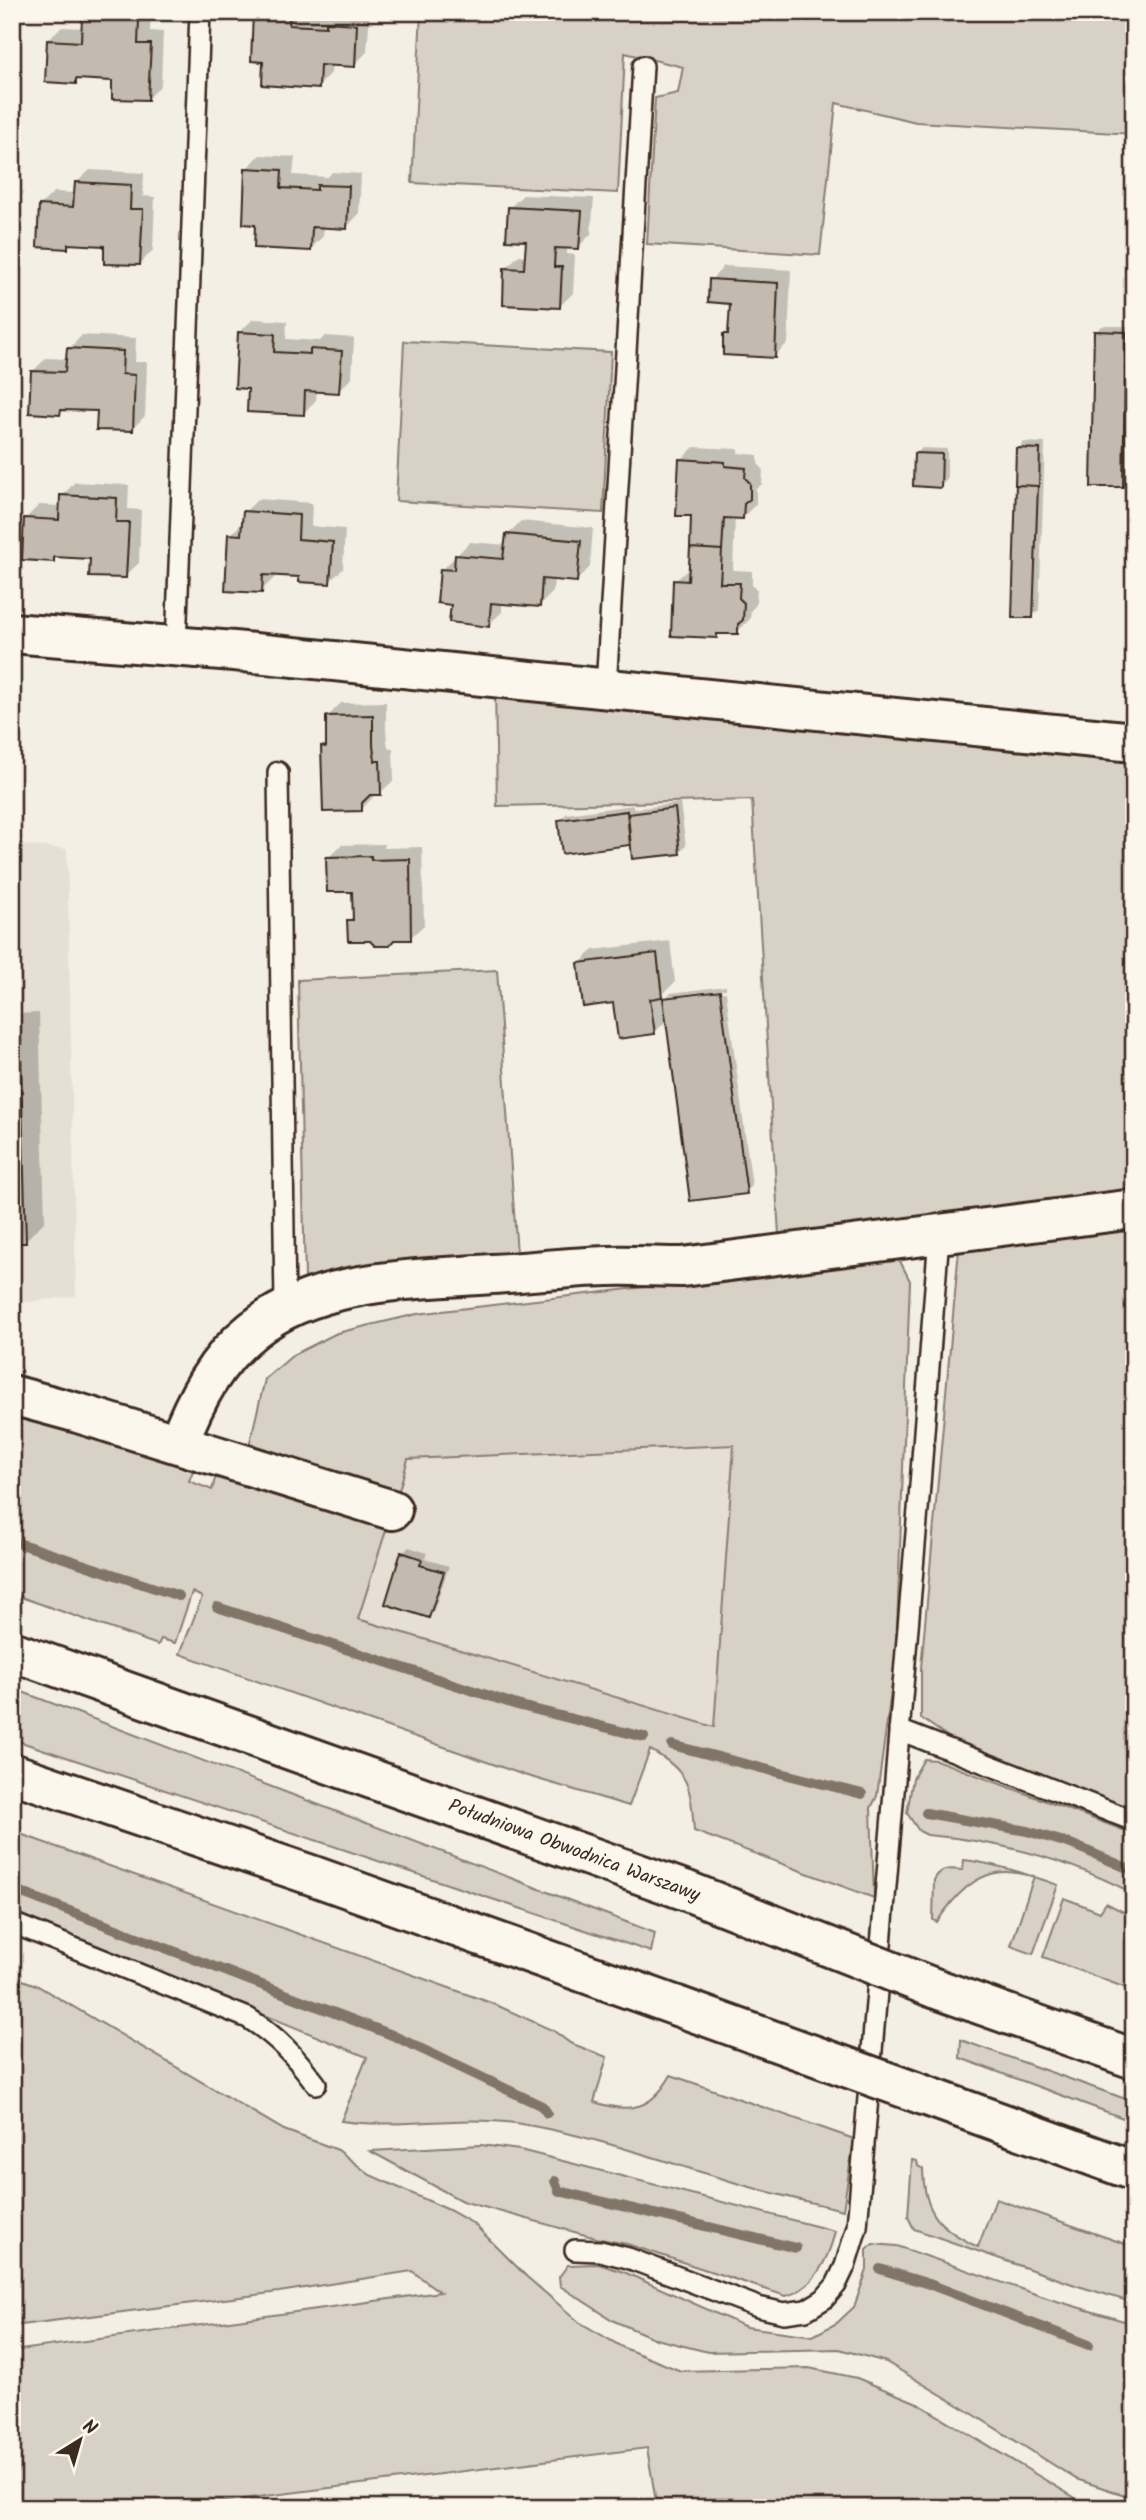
<svg xmlns="http://www.w3.org/2000/svg" width="1146" height="2520" viewBox="0 0 1146 2520" font-family="Kalam,sans-serif">
<style>
.built{fill:#e5dfd4}
.green{fill:#d8d1c6;stroke:#8a7e72;stroke-width:2}
.shadow{fill:#0003}
.lines{fill:none;stroke-linecap:round;stroke-linejoin:round}
.stream{stroke:#817468;stroke-width:10}
.building{fill:#c3bbb0;stroke:#3b2a1e;stroke-width:2}
.lane-casing{stroke:#3b2a1e;stroke-width:24}
.street-casing{stroke:#3b2a1e;stroke-width:44}
.highway-casing{stroke:#3b2a1e;stroke-width:44}
.lane{stroke:#fbf7ec;stroke-width:19}
.street{stroke:#fbf7ec;stroke-width:38}
.highway{stroke:#fbf7ec;stroke-width:38}
.highway-bridge-casing{stroke:#3b2a1e;stroke-width:44;stroke-linecap:butt}
.highway-bridge{stroke:#fbf7ec;stroke-width:38}
.labels{text-anchor:middle;dominant-baseline:central;stroke-width:6;stroke-linejoin:round;paint-order:stroke}
.street-label{font-size:19px;fill:#3b2a1e;stroke:#fbf7ec}
</style>
<rect width="100%" height="100%" fill="#f3efe4"/>
<filter id="ink" filterUnits="userSpaceOnUse"><feTurbulence type="fractalNoise" baseFrequency=".0143" numOctaves="2"/><feDisplacementMap in="SourceGraphic" scale="14" xChannelSelector="R" yChannelSelector="G"/><feConvolveMatrix kernelMatrix="1 2 1 2 8 2 1 2 1" color-interpolation-filters="sRGB"/></filter>
<g filter="url(#ink)">
<path class="built" d="M 12,844 L 67,849 L 76,1296 L 12,1304 Z
M 735,1445 L 715,1727 L 358,1619 L 408,1459 Z"/>
<path class="green" d="M 421,12 L 462,12 L 493,19 L 494,12 L 1134,12 L 1134,134 L 916,122 L 836,103 L 820,255 L 647,244 L 655,98 L 678,93 L 683,67 L 625,53 L 618,193 L 412,183 Z
M 404,341 L 611,352 L 603,513 L 396,501 Z
M 495,686 L 1134,755 L 1134,1196 L 779,1235 L 752,800 L 497,806 Z
M 497,970 L 517,1254 L 305,1278 L 298,980 Z
M 1134,1228 L 1134,1811 L 954,1741 L 921,1718 L 921,1668 L 959,1249 Z
M 898,1257 L 910,1281 L 896,1655 L 877,1796 L 871,1808 L 874,1898 L 694,1831 C 691,1788 690,1771 650,1750 L 629,1806 L 524,1775 L 180,1654 L 202,1597 L 192,1592 L 175,1643 L 161,1639 L 158,1645 L 12,1594 L 12,1412 L 195,1466 L 189,1481 L 212,1490 L 217,1471 L 387,1527 L 358,1619 L 714,1727 L 734,1445 L 408,1459 L 398,1494 L 249,1446 L 265,1379 L 293,1355 L 337,1333 L 417,1314 Z
M 12,1688 L 655,1933 L 651,1952 L 12,1739 Z
M 924,1759 L 936,1760 L 1134,1834 L 1134,1894 C 1070,1860 998,1841 927,1835 L 919,1831 L 907,1813 L 913,1778 Z
M 12,1831 L 494,2004 L 554,2031 L 570,2043 L 607,2057 L 594,2102 C 631,2114 652,2109 671,2075 L 854,2139 L 843,2210 C 806,2201 767,2193 730,2181 C 660,2160 588,2134 515,2123 C 457,2115 399,2129 341,2121 L 367,2057 L 12,1911 Z
M 964,1860 C 997,1864 1026,1874 1058,1885 L 1033,1954 L 1011,1946 L 1034,1876 C 1025,1875 1015,1872 1006,1872 C 975,1872 953,1898 937,1922 L 933,1920 L 934,1880 C 941,1867 950,1869 963,1870 Z
M 1064,1898 L 1100,1912 L 1106,1903 L 1134,1917 L 1134,1991 L 1043,1957 Z
M 12,1976 L 36,1985 L 284,2130 L 338,2150 L 370,2175 L 449,2210 L 474,2224 L 527,2277 L 579,2322 L 624,2348 L 681,2371 L 809,2368 L 857,2378 L 915,2402 L 1092,2508 L 657,2508 L 647,2448 L 171,2508 L 12,2508 L 12,2351 L 440,2292 L 412,2271 L 279,2292 L 12,2326 Z
M 961,2040 L 1134,2102 L 1134,2122 L 960,2058 Z
M 481,2145 L 520,2150 L 835,2231 C 829,2258 814,2289 786,2296 L 627,2244 L 600,2239 L 462,2201 L 370,2151 Z
M 912,2160 L 917,2161 L 918,2166 L 923,2169 C 924,2214 940,2229 978,2247 L 996,2199 L 1134,2247 L 1134,2303 L 1078,2286 L 914,2229 L 908,2217 Z
M 873,2244 L 897,2246 L 1050,2299 L 1134,2324 L 1134,2498 L 1076,2479 L 965,2409 L 886,2362 L 839,2349 L 708,2352 L 656,2339 L 614,2321 L 560,2286 L 559,2277 L 568,2265 L 598,2264 L 624,2272 L 746,2327 L 813,2336 L 837,2323 L 854,2307 L 867,2270 L 867,2249 Z"/>
<path class="shadow" d="M 90,12 L 151,12 L 150,31 L 163,32 L 161,85 L 148,99 L 114,79 L 80,77 L 75,82 L 48,40 L 62,27 L 84,28 L 84,18 Z
M 255,12 L 336,14 L 338,12 L 370,12 L 367,52 L 354,65 L 332,64 L 331,73 L 318,87 L 265,60 Z
M 260,155 L 295,157 L 293,175 L 328,177 L 332,172 L 361,174 L 359,214 L 346,228 L 324,226 L 323,236 L 310,250 L 257,223 L 247,168 Z
M 90,170 L 144,173 L 143,196 L 155,197 L 153,250 L 140,264 L 106,244 L 72,242 L 67,247 L 40,205 L 54,192 L 76,193 L 76,183 Z
M 523,195 L 594,198 L 591,234 L 578,247 L 567,246 L 567,254 L 575,255 L 573,293 L 560,306 L 506,268 L 519,255 L 527,256 L 527,240 L 509,208 Z
M 724,266 L 791,270 L 788,343 L 774,356 L 725,334 L 730,329 L 731,302 L 711,280 Z
M 253,319 L 287,321 L 286,339 L 320,341 L 325,336 L 354,338 L 352,378 L 338,391 L 317,390 L 316,400 L 303,414 L 250,387 L 240,332 Z
M 1102,326 L 1131,326 L 1129,479 L 1122,485 L 1095,332 Z
M 82,335 L 136,338 L 135,362 L 147,362 L 145,416 L 132,429 L 99,410 L 65,408 L 60,413 L 33,371 L 46,358 L 68,359 L 69,349 Z
M 1024,442 L 1045,443 L 1039,610 L 1032,616 L 1018,449 Z
M 694,447 L 738,449 L 738,453 L 758,455 L 758,464 L 763,469 L 762,484 L 756,489 L 756,504 L 743,517 L 735,517 L 733,570 L 752,571 L 752,585 L 757,590 L 756,605 L 751,610 L 750,619 L 737,632 L 720,632 L 716,636 L 675,581 L 690,568 L 693,514 L 681,460 Z
M 922,448 L 947,449 L 947,480 L 940,486 L 916,454 Z
M 75,482 L 129,485 L 128,509 L 141,510 L 139,563 L 125,576 L 92,557 L 58,555 L 53,560 L 26,518 L 39,505 L 61,506 L 62,496 Z
M 258,499 L 312,503 L 311,526 L 345,529 L 343,569 L 329,582 L 301,575 L 275,574 L 274,578 L 261,591 L 230,535 L 244,521 L 245,512 Z
M 521,521 L 593,528 L 590,567 L 577,580 L 554,578 L 553,592 L 539,606 L 502,602 L 502,612 L 488,625 L 453,603 L 442,570 L 470,542 L 507,545 L 508,534 Z
M 386,702 L 386,731 L 388,748 L 393,748 L 394,780 L 380,793 L 374,794 L 374,796 L 361,810 L 323,747 L 328,742 L 328,716 L 341,703 Z
M 680,803 L 686,846 L 680,852 L 632,843 L 564,852 L 560,820 L 566,814 L 633,805 L 633,809 Z
M 384,844 L 384,848 L 422,847 L 424,925 L 410,938 L 349,920 L 354,915 L 354,890 L 328,858 L 341,845 Z
M 670,941 L 675,982 L 664,993 L 665,999 L 671,993 L 726,986 L 726,989 L 669,996 L 669,999 L 726,992 L 752,1186 L 746,1192 L 668,1019 L 654,1033 L 615,1001 L 579,964 L 593,950 Z
M 39,1013 L 45,1221 L 25,1241 L 12,1241 L 12,1014 Z
M 409,1547 L 427,1553 L 425,1559 L 449,1566 L 434,1610 L 428,1616 L 403,1553 Z"/>
<g class="lines">
<path class="stream" d="M 12,1541 L 179,1596
M 217,1607 L 517,1705 L 644,1737
M 672,1745 L 862,1794
M 926,1813 L 1027,1831 L 1071,1844 L 1134,1871
M 12,1889 L 392,2035 L 542,2106 L 547,2113
M 555,2181 L 559,2191 L 796,2248
M 880,2269 L 929,2284 L 1089,2345"/>
</g>
<path class="building" d="M 253,12 L 290,12 L 289,25 L 326,27 L 326,22 L 357,24 L 355,67 L 320,65 L 319,89 L 262,85 L 263,62 L 251,61 Z
M 82,17 L 139,20 L 138,44 L 151,44 L 148,100 L 112,99 L 112,81 L 76,79 L 76,84 L 45,82 L 47,40 L 81,42 Z
M 245,168 L 282,170 L 281,188 L 317,190 L 317,185 L 349,186 L 347,229 L 312,227 L 311,251 L 254,248 L 255,225 L 243,224 Z
M 75,182 L 131,185 L 130,209 L 143,209 L 140,265 L 104,264 L 104,246 L 68,244 L 68,249 L 37,247 L 39,205 L 73,207 Z
M 508,207 L 582,211 L 579,249 L 555,248 L 554,267 L 562,267 L 560,308 L 503,305 L 504,268 L 524,269 L 526,241 L 506,240 Z
M 709,279 L 778,283 L 775,358 L 723,355 L 723,334 L 728,334 L 730,304 L 708,302 Z
M 1094,331 L 1126,332 L 1123,487 L 1091,487 Z
M 238,332 L 275,334 L 274,352 L 310,354 L 310,349 L 342,351 L 339,393 L 305,391 L 304,415 L 247,412 L 248,389 L 235,388 Z
M 67,348 L 123,351 L 122,374 L 135,375 L 133,431 L 96,430 L 97,411 L 61,410 L 60,415 L 29,413 L 31,371 L 65,372 Z
M 1016,448 L 1040,449 L 1039,486 L 1015,485 Z
M 914,453 L 942,454 L 941,488 L 913,486 Z
M 679,459 L 725,462 L 725,466 L 746,468 L 745,478 L 750,483 L 750,499 L 744,504 L 743,519 L 724,518 L 722,550 L 690,548 L 691,516 L 676,516 Z
M 1016,485 L 1038,486 L 1033,618 L 1012,618 Z
M 60,495 L 117,498 L 116,522 L 129,522 L 126,578 L 89,577 L 90,559 L 54,557 L 54,562 L 22,560 L 24,518 L 59,520 Z
M 243,511 L 299,515 L 298,539 L 333,542 L 330,584 L 299,582 L 299,577 L 263,575 L 262,593 L 225,591 L 228,534 L 241,535 Z
M 506,534 L 581,541 L 577,582 L 542,579 L 540,607 L 491,603 L 489,627 L 449,622 L 451,605 L 437,603 L 440,569 L 454,570 L 455,555 L 503,559 Z
M 690,548 L 722,550 L 720,583 L 740,583 L 739,598 L 744,603 L 743,620 L 738,624 L 738,634 L 717,634 L 717,638 L 671,636 L 673,580 L 688,581 Z
M 373,715 L 373,746 L 375,761 L 380,761 L 381,795 L 370,795 L 362,803 L 362,811 L 323,812 L 321,746 L 326,747 L 326,716 Z
M 675,808 L 680,854 L 632,859 L 628,814 Z
M 627,811 L 630,845 L 562,854 L 558,820 Z
M 371,856 L 371,860 L 410,859 L 411,940 L 394,940 L 389,946 L 375,946 L 370,941 L 348,941 L 347,920 L 353,920 L 352,892 L 327,892 L 326,857 Z
M 657,953 L 662,997 L 650,999 L 655,1034 L 618,1039 L 613,1003 L 583,1007 L 578,963 Z
M 720,991 L 747,1194 L 690,1201 L 663,998 Z
M 12,1032 L 20,1032 L 26,1243 L 12,1243 Z
M 401,1552 L 422,1559 L 420,1565 L 444,1572 L 429,1618 L 385,1604 Z"/>
<g class="lines">
<g class="lane-casing">
<path id="lane" d="M 176,646 L 200,12
M 606,688 L 643,66
M 278,772 L 285,1309
M 899,1730 L 1134,1821
M 12,1923 L 248,2018 C 278,2037 295,2056 316,2084
M 575,2250 L 600,2251 L 628,2258 L 758,2307 L 784,2313 L 806,2310 L 824,2299 L 836,2285 L 845,2266 L 857,2227 L 919,1498 L 939,1235"/>
</g>
<g class="street-casing">
<path id="street" d="M 12,633 L 234,651 L 1134,742
M 12,1395 L 78,1413 L 392,1510
M 178,1444 C 195,1400 215,1360 253,1330 C 318,1278 413,1280 492,1274 C 530,1272 569,1267 608,1266 C 633,1265 658,1267 682,1267 L 1134,1209"/>
</g>
<g class="highway-casing">
<path id="highway" d="M 12,1651 L 687,1891
M 12,1773 L 314,1876 L 677,2006
M 934,1988 L 1134,2059
M 924,2095 L 1134,2171"/>
</g>
<use href="#lane" class="lane"/>
<use href="#street" class="street"/>
<use href="#highway" class="highway"/>
<g class="highway-bridge-casing">
<path id="highway-bridge" d="M 687,1891 L 934,1988
M 677,2006 L 924,2095"/>
</g>
<use href="#highway-bridge" class="highway-bridge"/>
</g>
</g>
<g class="labels">
<g class="street-label">
<text transform="translate(574 1851) rotate(20)">Południowa Obwodnica Warszawy</text>
</g>
</g>
<rect width="1146" height="2520" fill="none" stroke="#fbf7ec" stroke-width="42"/>
<rect x="21" y="21" width="1104" height="2478" fill="none" stroke="#3b2a1e" stroke-width="2.5" filter="url(#ink)"/>
<g transform="translate(80 2440) rotate(37)" stroke="#fbf7ec" stroke-width="5" paint-order="stroke">
<path d="M0-5L12 26L0 18L-12 26Z" fill="#3b2a1e"/>
<text y="-10" font-size="19" font-weight="bold" text-anchor="middle" fill="#3b2a1e">N</text>
</g>
</svg>
